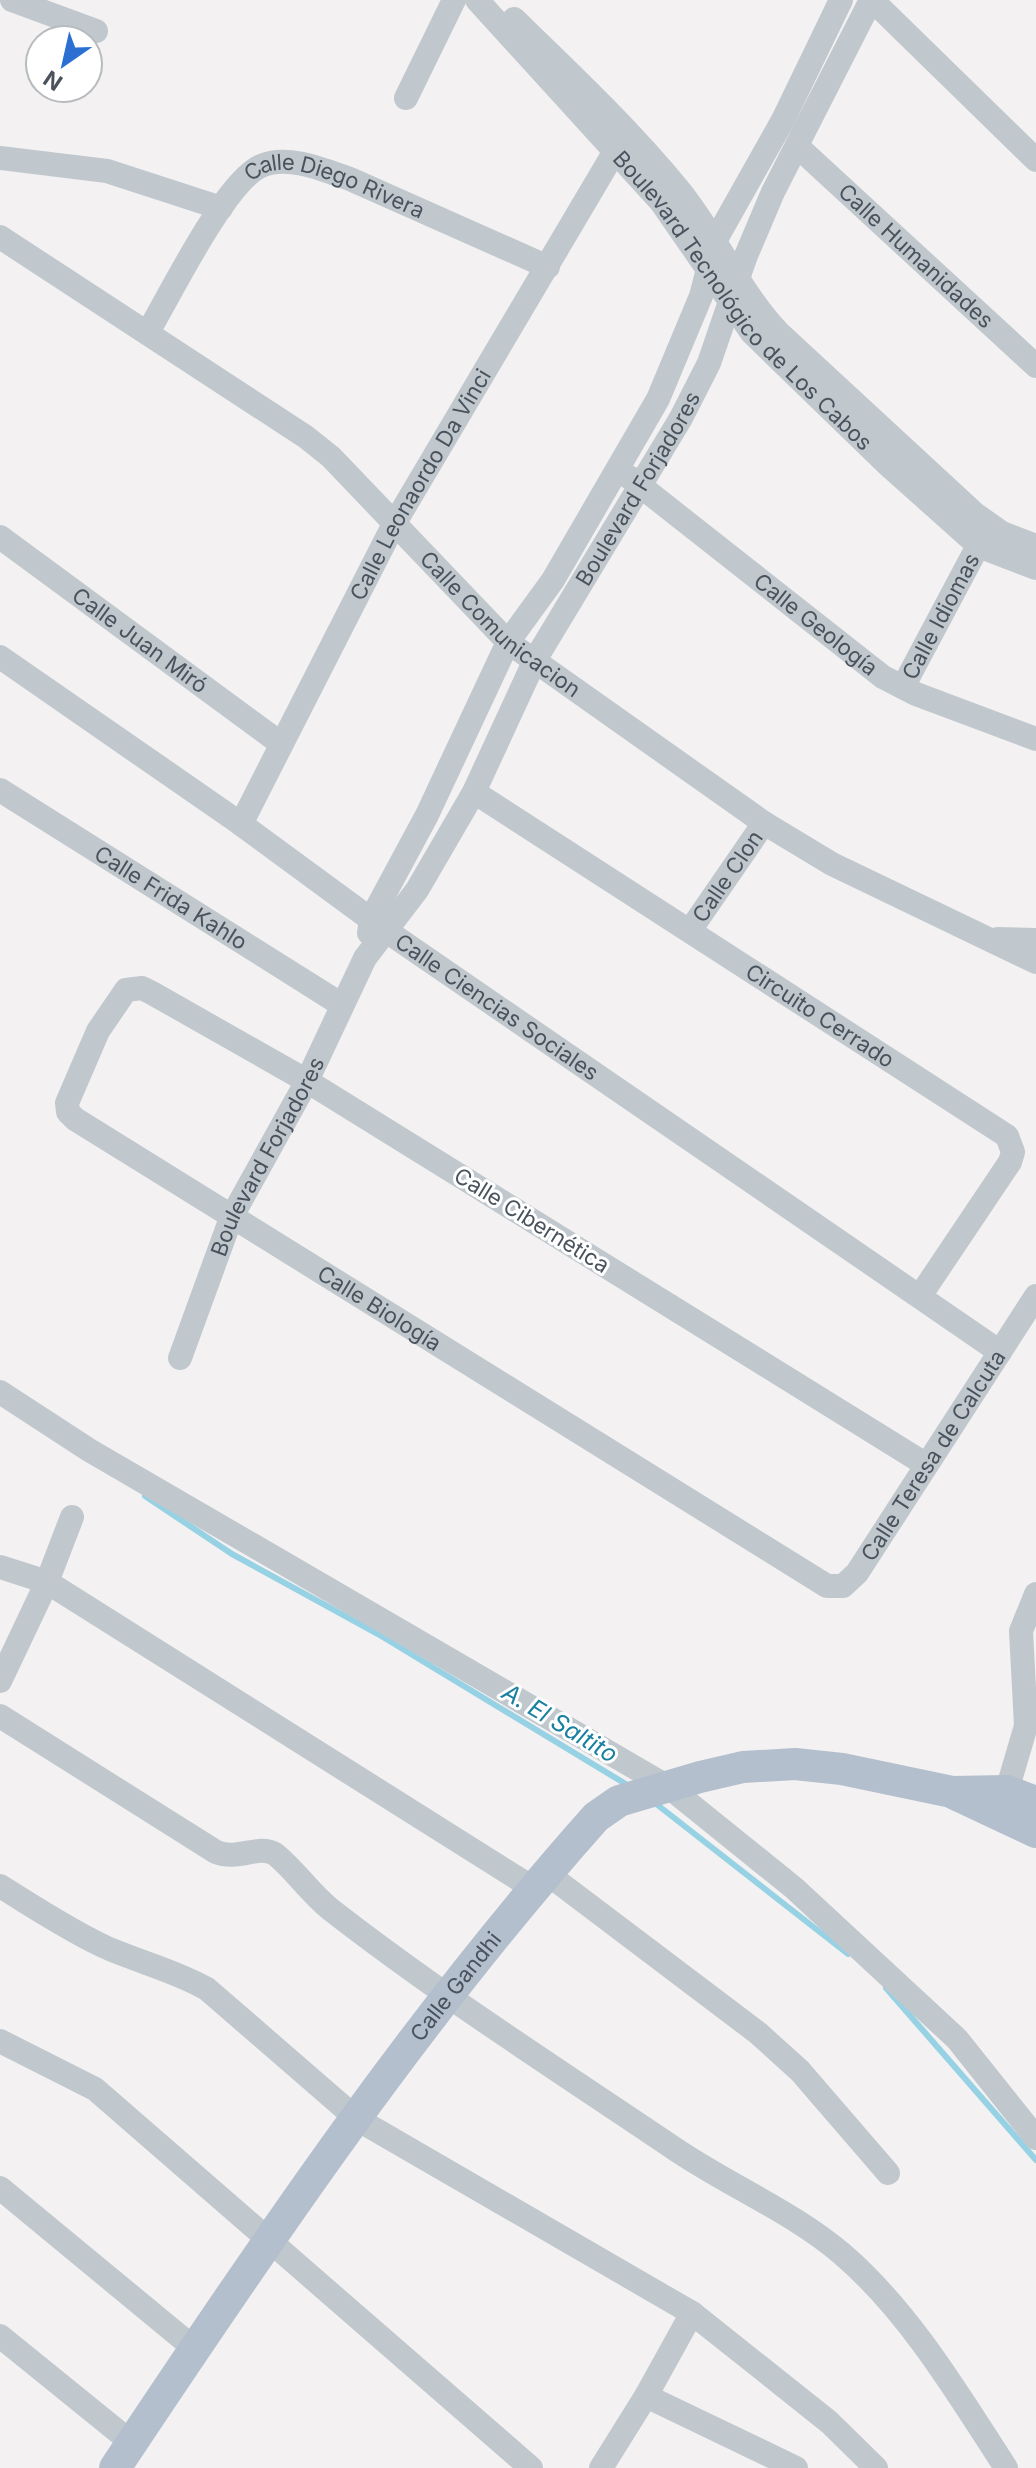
<svg xmlns="http://www.w3.org/2000/svg" width="1036" height="2468" viewBox="0 0 1036 2468" font-family="Inter,sans-serif">
<style>
.lines{fill:none;stroke-linecap:round;stroke-linejoin:round}
.stream{stroke:#96d1e4;stroke-width:6}
.minor{stroke:#c0c8ce;stroke-width:24}
.major{stroke:#b3bfcd;stroke-width:32}
.labels{text-anchor:middle;dominant-baseline:central;stroke-width:6;stroke-linejoin:round;paint-order:stroke}
.street-label{font-size:22px;fill:#4a535d;stroke:#fff}
.water-label{font-size:24px;font-style:italic;fill:#1a80a0;stroke:#fff}
</style>
<rect width="100%" height="100%" fill="#f3f1f1"/>
<g class="lines">
<path class="stream" d="M 145,1496 L 232,1554 L 378,1634 L 629,1786
M 655,1803 L 848,1954
M 886,1988 L 1036,2160"/>
<g class="minor">
<path d="M 12,0 L 96,31"/>
<path id="s1" d="M 477,0 L 661,202 L 752,333 L 886,463 L 970,538 L 989,550 L 1036,568"/>
<path d="M 872,0 L 1036,160"/>
<path d="M 514,19 C 571,74 629,129 680,191 C 716,236 739,290 778,332 L 975,514 L 1002,533 L 1036,546"/>
<path d="M 406,98 L 454,0"/>
<path id="s2" d="M 797,146 L 1036,366"/>
<path d="M 0,158 L 107,171 L 221,208"/>
<path id="s3" d="M 0,237 L 306,437 L 331,457 L 508,642 L 764,823 L 832,864 L 1036,962"/>
<path id="s4" d="M 148,332 C 170,295 225,182 261,166 C 288,154 324,170 350,179 L 548,267"/>
<path id="s5" d="M 629,477 L 883,677 L 916,694 L 1036,739"/>
<path id="s6" d="M 0,537 L 280,743"/>
<path id="s7" d="M 0,657 L 241,824 L 388,932 L 1000,1352"/>
<path id="s8" d="M 903,687 L 979,544"/>
<path id="s9" d="M 0,790 L 342,1005"/>
<path id="s10" d="M 474,792 L 1007,1136 L 1013,1152 L 1010,1162 L 920,1296"/>
<path id="s11" d="M 241,824 L 393,526 L 615,151"/>
<path id="s12" d="M 691,929 L 764,823"/>
<path d="M 369,933 L 371,919 L 427,815 L 508,642 L 553,580 L 658,399 L 701,296 L 716,239 L 783,120 L 841,0"/>
<path d="M 998,939 L 1036,940"/>
<path id="s13" d="M 180,1358 L 231,1218 L 307,1081 L 365,958 L 417,890 L 474,792 L 535,660 L 681,418 L 709,363 L 745,258 L 773,192 L 871,0"/>
<path d="M 0,1392 L 89,1450 L 670,1788 L 794,1888 L 957,2039 L 1036,2138"/>
<path id="s14" d="M 925,1464 L 307,1081 L 152,993 L 142,988 L 126,990 L 98,1031 L 67,1103 L 68,1112 L 75,1119 L 827,1586 L 843,1586 L 857,1573 L 1036,1296"/>
<path d="M 0,1567 L 47,1582 L 72,1517"/>
<path d="M 0,1681 L 47,1582 L 536,1890"/>
<path d="M 0,1716 L 216,1852 C 239,1861 258,1844 275,1854 C 295,1870 309,1892 330,1909 C 439,1994 558,2070 672,2147 C 727,2185 790,2210 841,2253 C 909,2311 958,2394 1006,2468"/>
<path d="M 1003,1804 L 1026,1726 L 1021,1631 L 1036,1594"/>
<path d="M 549,1875 L 758,2033 L 800,2071 L 888,2173"/>
<path d="M 0,1886 C 34,1907 67,1929 103,1946 C 138,1962 174,1970 207,1989 L 357,2119 L 692,2313 L 829,2422 L 876,2468"/>
<path d="M 0,2041 L 95,2089 L 531,2468"/>
<path d="M 0,2188 L 195,2349"/>
<path d="M 0,2336 L 132,2443"/>
<path d="M 646,2396 L 796,2468"/>
<path d="M 601,2468 L 646,2396 L 692,2313"/>
</g>
<g class="major">
<path d="M 955,1794 L 1036,1832"/>
<path id="s15" d="M 115,2468 C 264,2244 417,2018 596,1817 L 619,1801 L 700,1777 L 743,1767 L 795,1764 L 842,1769 L 952,1792 L 1007,1791 L 1036,1802"/>
</g>
</g>
<g class="labels">
<g class="street-label">
<text stroke="none"><textPath href="#s4" startOffset="280">Calle Diego Rivera</textPath></text>
<text stroke="none"><textPath href="#s2" startOffset="162">Calle Humanidades</textPath></text>
<text stroke="none"><textPath href="#s1" startOffset="402">Boulevard Tecnológico de Los Cabos</textPath></text>
<text stroke="none"><textPath href="#s11" startOffset="384">Calle Leonaordo Da Vinci</textPath></text>
<text stroke="none"><textPath href="#s13" startOffset="986">Boulevard Forjadores</textPath></text>
<text stroke="none"><textPath href="#s8" startOffset="80">Calle Idiomas</textPath></text>
<text stroke="none"><textPath href="#s3" startOffset="636">Calle Comunicacion</textPath></text>
<text stroke="none"><textPath href="#s5" startOffset="238">Calle Geología</textPath></text>
<text stroke="none"><textPath href="#s6" startOffset="174">Calle Juan Miró</textPath></text>
<text stroke="none"><textPath href="#s12" startOffset="64">Calle Clon</textPath></text>
<text stroke="none"><textPath href="#s9" startOffset="202">Calle Frida Kahlo</textPath></text>
<text stroke="none"><textPath href="#s7" startOffset="608">Calle Ciencias Sociales</textPath></text>
<text stroke="none"><textPath href="#s10" startOffset="412">Circuito Cerrado</textPath></text>
<text stroke="none"><textPath href="#s13" startOffset="220">Boulevard Forjadores</textPath></text>
<text transform="translate(532 1220) rotate(32)">Calle Cibernética</text>
<text stroke="none"><textPath href="#s14" startOffset="1438">Calle Biología</textPath></text>
<text stroke="none"><textPath href="#s14" startOffset="2140">Calle Teresa de Calcuta</textPath></text>
<text stroke="none"><textPath href="#s15" startOffset="590">Calle Gandhi</textPath></text>
</g>
<g class="water-label">
<text transform="translate(560 1723) rotate(31)">A. El Saltito</text>
</g>
</g>
<g transform="translate(64 64) rotate(214)"><circle r="38" fill="#ffffff" stroke="#b7babe" stroke-width="2"/>
<path d="M0-6L14 30L0 20L-14 30Z" fill="#2b6fd3"/>
<text y="-12" font-size="22" font-weight="bold" text-anchor="middle" fill="#4a535d">N</text>
</g>
</svg>
